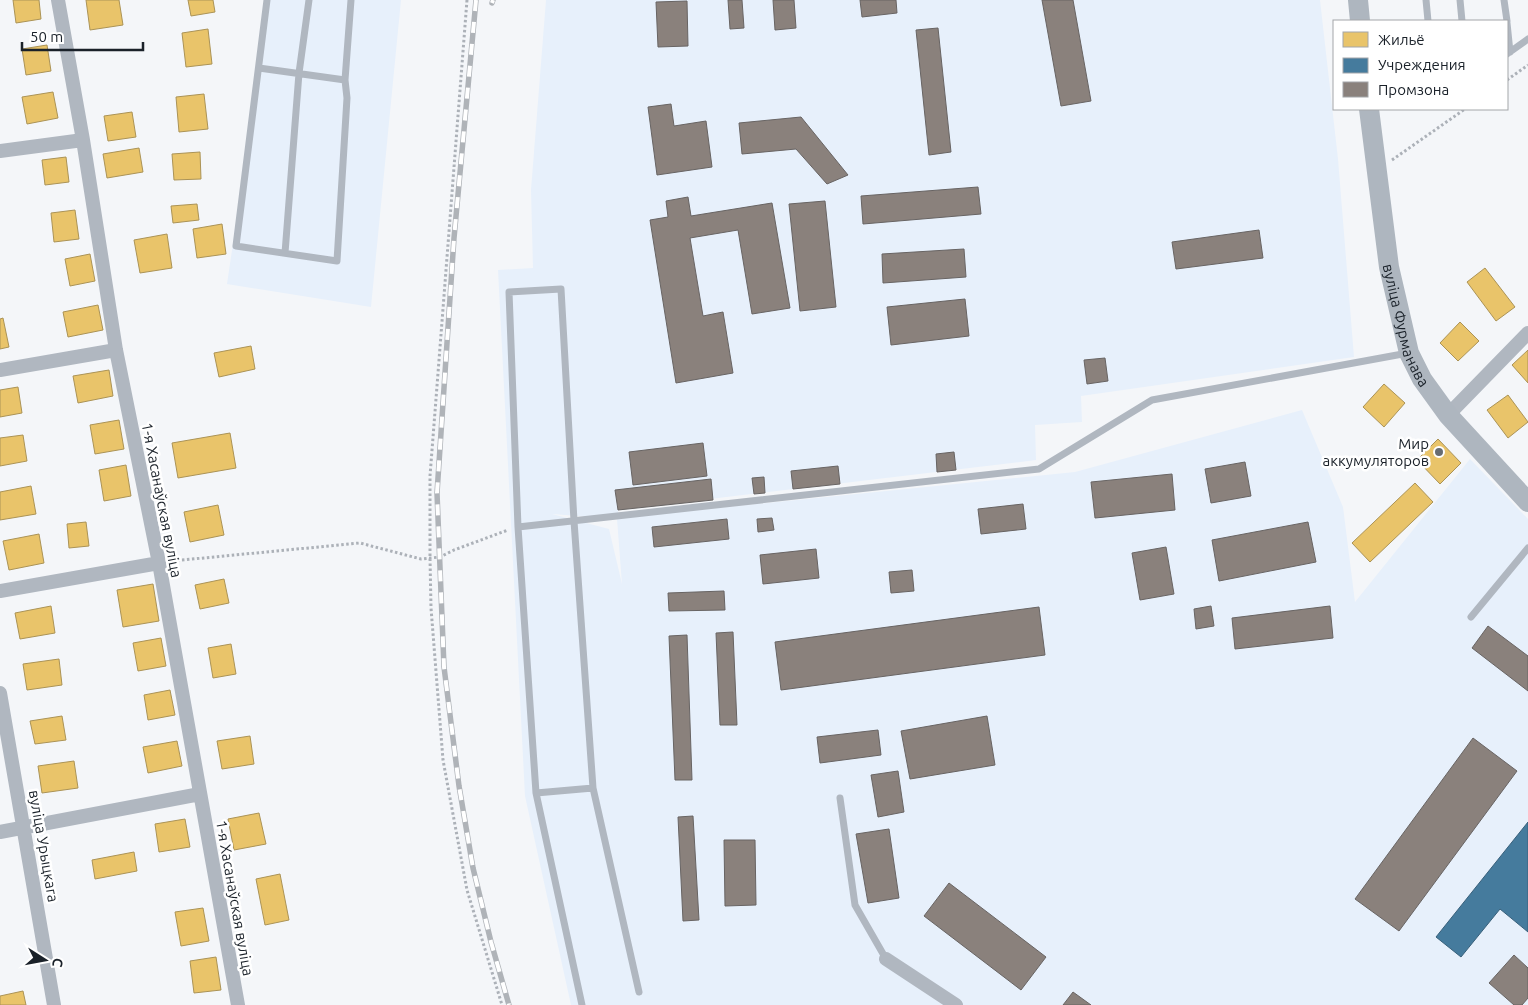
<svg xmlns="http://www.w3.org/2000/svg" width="1528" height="1005" viewBox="0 0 1528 1005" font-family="Ubuntu,sans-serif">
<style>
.built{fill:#e7f0fb;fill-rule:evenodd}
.homes{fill:#e9c46a;stroke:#ab9356}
.public{fill:#457b9d;stroke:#38607a}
.industry{fill:#8a817c;stroke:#686463}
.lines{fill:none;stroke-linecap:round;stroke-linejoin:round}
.path{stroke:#acb1b8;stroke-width:3;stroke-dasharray:2.5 2.5;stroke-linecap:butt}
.lane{stroke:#b0b7c0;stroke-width:7}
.street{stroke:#b0b7c0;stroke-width:14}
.secondary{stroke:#aeb6bf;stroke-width:20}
.rail-casing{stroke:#afb3b8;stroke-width:5.5}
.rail{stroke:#fff;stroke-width:4;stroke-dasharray:11;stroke-linecap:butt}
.poi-dot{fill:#666c72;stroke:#fff;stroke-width:2}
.labels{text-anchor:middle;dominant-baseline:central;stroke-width:5;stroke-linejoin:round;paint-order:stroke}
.street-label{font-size:15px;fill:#1a2129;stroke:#fff}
.poi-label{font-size:15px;fill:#1a2129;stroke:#fff;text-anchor:end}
</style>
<rect width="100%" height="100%" fill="#f4f6f9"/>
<path class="built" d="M 269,0 L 401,0 L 371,307 L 227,284 Z
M 546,0 L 1320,0 L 1338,159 L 1354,357 L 1081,396 L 1082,422 L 1035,425 L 1036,460 L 618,510 L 618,518 L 1075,472 L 1302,410 L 1343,507 L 1355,602 L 1470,459 L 1528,519 L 1528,1005 L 571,1005 L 525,796 L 498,270 L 533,268 L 531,190 ZM 552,514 L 617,519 L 622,584 L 609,529 Z"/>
<path class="homes" d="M 13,0 L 39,0 L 41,19 L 16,23 Z
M 86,0 L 119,0 L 123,25 L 90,30 Z
M 188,0 L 213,0 L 215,12 L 191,16 Z
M 208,29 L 212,64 L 186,67 L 182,33 Z
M 47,45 L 51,71 L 26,75 L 22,49 Z
M 53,92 L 58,118 L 27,124 L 22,97 Z
M 204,94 L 208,129 L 179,132 L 176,97 Z
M 132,112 L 136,137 L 108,141 L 104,116 Z
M 139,148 L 143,172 L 107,178 L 103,154 Z
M 200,152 L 201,179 L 174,180 L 172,154 Z
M 66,157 L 69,182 L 45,185 L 42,160 Z
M 197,204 L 199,220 L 173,223 L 171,206 Z
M 75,210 L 79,239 L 54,242 L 51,213 Z
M 222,224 L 226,254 L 197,258 L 193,229 Z
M 167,234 L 172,268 L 140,273 L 134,240 Z
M 90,254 L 95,281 L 70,286 L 65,259 Z
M 1485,268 L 1515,307 L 1496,321 L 1467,282 Z
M 98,305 L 103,330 L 68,337 L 63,312 Z
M 3,318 L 9,347 L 0,349 L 0,319 Z
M 1460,322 L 1479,341 L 1458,361 L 1440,343 Z
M 251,346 L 255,369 L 219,377 L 214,353 Z
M 1528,350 L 1528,383 L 1512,365 Z
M 109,370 L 113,396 L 78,403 L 73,376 Z
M 1384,384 L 1405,403 L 1384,427 L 1363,407 Z
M 18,387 L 22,413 L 0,417 L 0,390 Z
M 1508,395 L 1528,422 L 1508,438 L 1487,410 Z
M 119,420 L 124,449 L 95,454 L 90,425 Z
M 230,433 L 236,468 L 178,478 L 172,443 Z
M 23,435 L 27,461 L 0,466 L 0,438 Z
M 1438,439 L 1461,463 L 1440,484 L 1417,460 Z
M 126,465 L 131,496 L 104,501 L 99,470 Z
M 1415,483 L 1433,502 L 1370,562 L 1352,543 Z
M 31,486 L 36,514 L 0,520 L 0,492 Z
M 218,505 L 224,535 L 190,542 L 184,512 Z
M 86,522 L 89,546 L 69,548 L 67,524 Z
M 39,534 L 44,563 L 9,570 L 3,541 Z
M 224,579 L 229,603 L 200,609 L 195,585 Z
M 153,584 L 159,621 L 123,627 L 117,590 Z
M 51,606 L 55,633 L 20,639 L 15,613 Z
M 161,638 L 166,666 L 138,671 L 133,643 Z
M 231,644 L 236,674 L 213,678 L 208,648 Z
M 59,659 L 62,685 L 27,690 L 23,664 Z
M 170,690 L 175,715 L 148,720 L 144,695 Z
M 62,716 L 66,740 L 35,744 L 30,721 Z
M 250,736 L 254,764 L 222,769 L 217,741 Z
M 177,741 L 182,766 L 148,773 L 143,747 Z
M 74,761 L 78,788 L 42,793 L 38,766 Z
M 259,813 L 266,844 L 234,850 L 228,819 Z
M 185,819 L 190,847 L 159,852 L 155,824 Z
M 134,852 L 137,871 L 95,879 L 92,860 Z
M 280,874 L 289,920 L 265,925 L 256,879 Z
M 203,908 L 209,941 L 181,946 L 175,912 Z
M 216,957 L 221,990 L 194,993 L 190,961 Z
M 23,991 L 26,1005 L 0,1005 L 0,996 Z"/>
<path class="public" d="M 1528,822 L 1528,932 L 1500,909 L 1461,957 L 1436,937 Z"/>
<path class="industry" d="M 728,0 L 742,0 L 744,28 L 730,29 Z
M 773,0 L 794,0 L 796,28 L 775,30 Z
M 860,0 L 896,0 L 897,13 L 862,17 Z
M 1042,0 L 1073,0 L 1091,101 L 1061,106 Z
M 687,1 L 688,46 L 658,47 L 656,2 Z
M 938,28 L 951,152 L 929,155 L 916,30 Z
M 671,104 L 674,126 L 706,121 L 712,167 L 657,175 L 648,107 Z
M 801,117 L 848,175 L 827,184 L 796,149 L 742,154 L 739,123 Z
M 978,187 L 981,214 L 863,224 L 861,196 Z
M 688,197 L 691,216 L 772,203 L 790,308 L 752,314 L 738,230 L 690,238 L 703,316 L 723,312 L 733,373 L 676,383 L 650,220 L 668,217 L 666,201 Z
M 825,201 L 836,307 L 800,311 L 789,204 Z
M 1259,230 L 1263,258 L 1176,269 L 1172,242 Z
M 964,249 L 966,277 L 883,283 L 882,254 Z
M 965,299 L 969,336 L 891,345 L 887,307 Z
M 1105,358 L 1108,381 L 1087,384 L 1084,360 Z
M 703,443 L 707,476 L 633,485 L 629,452 Z
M 954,452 L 956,470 L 937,472 L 936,454 Z
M 1245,462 L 1251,496 L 1211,503 L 1205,469 Z
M 838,466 L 840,484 L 793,489 L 791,471 Z
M 1172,474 L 1175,510 L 1095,518 L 1091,482 Z
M 764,477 L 765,493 L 754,494 L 752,478 Z
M 711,479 L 713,500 L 618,510 L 615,490 Z
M 1023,504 L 1026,529 L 981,534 L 978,509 Z
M 772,518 L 774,530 L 758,532 L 757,519 Z
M 727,519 L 729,539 L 654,547 L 652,527 Z
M 1308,522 L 1316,562 L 1219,581 L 1212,540 Z
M 1166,547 L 1174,594 L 1140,600 L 1132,553 Z
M 816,549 L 819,578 L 763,584 L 760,555 Z
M 912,570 L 914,591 L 891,593 L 889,572 Z
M 724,591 L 725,610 L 669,611 L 668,593 Z
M 1211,606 L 1214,626 L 1196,629 L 1194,609 Z
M 1330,606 L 1333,638 L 1235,649 L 1232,618 Z
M 1039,607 L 1045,655 L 781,690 L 775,642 Z
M 1488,626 L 1528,656 L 1528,691 L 1472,648 Z
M 733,632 L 737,725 L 720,725 L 716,633 Z
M 687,635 L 692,780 L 675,780 L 669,636 Z
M 987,716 L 995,765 L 910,779 L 901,731 Z
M 878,730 L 881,755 L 820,763 L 817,737 Z
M 1473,738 L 1517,771 L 1399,931 L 1355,899 Z
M 898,771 L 904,812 L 878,817 L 871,775 Z
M 693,816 L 699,920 L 683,921 L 678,817 Z
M 889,829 L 899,898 L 868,903 L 856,834 Z
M 724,840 L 755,840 L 756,905 L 725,906 Z
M 949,883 L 1046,957 L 1021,990 L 924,916 Z
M 1514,955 L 1528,968 L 1528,998 L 1522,1005 L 1514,1005 L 1489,983 Z
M 1073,992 L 1091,1005 L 1063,1005 Z"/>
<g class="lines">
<path class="path" d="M 467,0 L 430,476 L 430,558 L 431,608 L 443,760 L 467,890 L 502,1005
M 1507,80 L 1528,65
M 1392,160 L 1465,109
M 172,561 L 360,543 L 421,559 L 440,557 L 454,550 L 508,530"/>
<path class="lane" d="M 267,0 L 236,246 L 337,261 L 347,98 L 345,80 L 351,0
M 1426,0 L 1428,21
M 1460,0 L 1462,21
M 1504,0 L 1507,21
M 1507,23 L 1510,52
M 1507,54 L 1528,39
M 259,68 L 345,80
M 285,253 L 299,73 L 309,0
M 518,527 L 1039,469 L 1152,400 L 1408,353
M 1471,617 L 1528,548
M 536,793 L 518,527 L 509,292 L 561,289 L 574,521 L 593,788 L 639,992
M 840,798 L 855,905 L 886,959
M 582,1005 L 536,793 L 593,788"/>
<path class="street" d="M 58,0 L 83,140 L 116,350 L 159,563 L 238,1005
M 0,151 L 83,140
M 0,370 L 116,350
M 1448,415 L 1528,333
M 0,591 L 159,563
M 0,693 L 54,1005
M 0,832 L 200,794
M 886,959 L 956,1005"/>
<g class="secondary">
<path d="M 1358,0 L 1360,21"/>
<path id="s1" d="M 1369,109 L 1389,267 L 1409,353 L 1422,379 L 1448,415 L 1528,502"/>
</g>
<g class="rail-casing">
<path id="rail" d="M 476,0 L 454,238 L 437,493 L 444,667 L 459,786 L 473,868 L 491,942 L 509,1005
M 492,3 L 493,0"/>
</g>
<use href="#rail" class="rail"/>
</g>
<circle class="poi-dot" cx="1439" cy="452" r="5"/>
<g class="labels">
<g class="street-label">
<text stroke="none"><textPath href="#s1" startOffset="220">вуліца Фурманава</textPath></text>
<text transform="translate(162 500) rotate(79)">1-я Хасанаўская вуліца</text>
<text transform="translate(44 846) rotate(80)">вуліца Урыцкага</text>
<text transform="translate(235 898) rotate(80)">1-я Хасанаўская вуліца</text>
</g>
<g class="poi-label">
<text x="1429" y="443">Мир<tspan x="1429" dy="17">аккумуляторов</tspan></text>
</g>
</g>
<rect x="1333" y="20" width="175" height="90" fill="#ffffff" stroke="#a3a6a9"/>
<rect x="1343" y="32" width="25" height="15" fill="#e9c46a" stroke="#a3a6a9"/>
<text x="1378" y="45" font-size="15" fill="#1a2129">Жильё</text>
<rect x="1343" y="58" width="25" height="15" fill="#457b9d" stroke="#a3a6a9"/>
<text x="1378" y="70" font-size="15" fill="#1a2129">Учреждения</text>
<rect x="1343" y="82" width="25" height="15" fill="#8a817c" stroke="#a3a6a9"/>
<text x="1378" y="95" font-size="15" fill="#1a2129">Промзона</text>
<g transform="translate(45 960) rotate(101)" stroke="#ffffff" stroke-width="4" paint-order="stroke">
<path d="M0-4L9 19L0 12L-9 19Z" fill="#1a2129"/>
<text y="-8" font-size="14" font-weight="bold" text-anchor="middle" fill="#1a2129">С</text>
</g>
<path d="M22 42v8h121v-8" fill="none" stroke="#1a2129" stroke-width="2.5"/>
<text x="30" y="42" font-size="15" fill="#1a2129" stroke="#ffffff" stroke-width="4" paint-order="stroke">50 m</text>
</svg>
